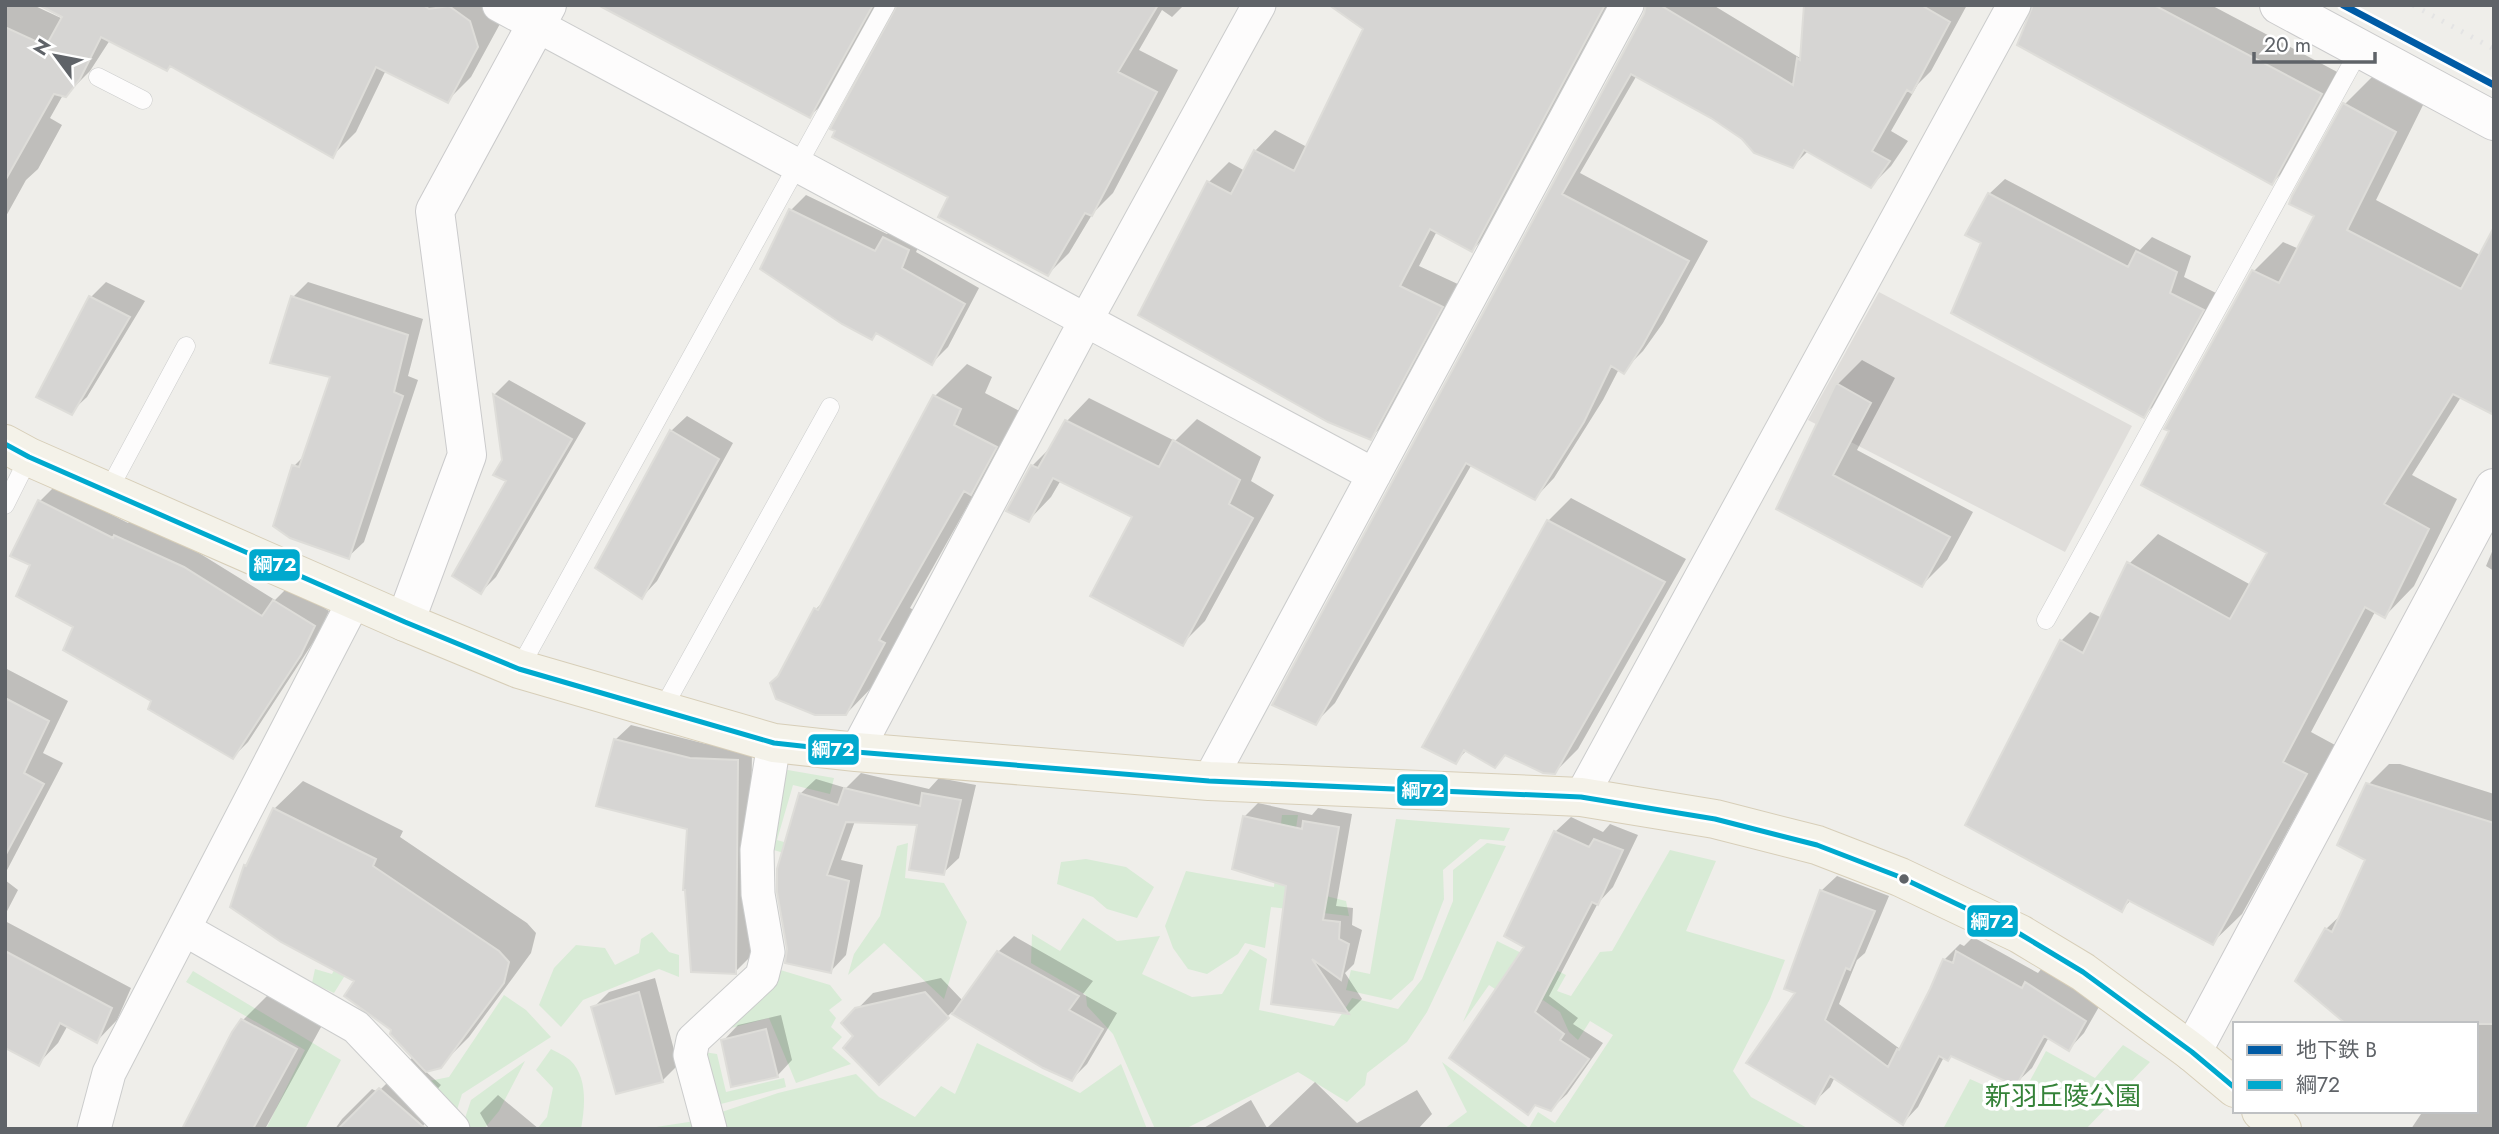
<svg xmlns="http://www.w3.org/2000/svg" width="2499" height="1134" viewBox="0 0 2499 1134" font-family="Jost,'Noto Sans JP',sans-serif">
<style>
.industrial{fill:#dfddda}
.green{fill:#d8ebd6}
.shadow{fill:#0003}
.building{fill:#d6d5d3;stroke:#deddd9;stroke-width:2}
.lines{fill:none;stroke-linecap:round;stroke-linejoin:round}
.lane-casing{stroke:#cbcccc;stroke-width:19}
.street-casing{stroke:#cbcccc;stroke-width:35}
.secondary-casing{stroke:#cacacb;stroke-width:40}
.primary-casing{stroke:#d7ceb8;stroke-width:40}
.lane{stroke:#fdfcfc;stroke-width:18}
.street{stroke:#fdfcfc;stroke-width:33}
.secondary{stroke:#fdfcfc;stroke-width:38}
.primary{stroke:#f4f2e9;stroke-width:38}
.rail{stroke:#e4e4e4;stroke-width:5;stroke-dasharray:2 9;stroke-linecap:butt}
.bus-1-casing{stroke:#fff;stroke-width:10}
.bus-1{stroke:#00a9ce;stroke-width:5}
.metro-1-casing{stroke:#fff;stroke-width:12}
.metro-1{stroke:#005ba5;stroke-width:7}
.bus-dot{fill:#5f6368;stroke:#fff;stroke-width:2.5}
.labels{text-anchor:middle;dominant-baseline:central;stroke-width:7;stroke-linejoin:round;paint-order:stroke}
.park-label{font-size:26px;fill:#348238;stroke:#fff}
.line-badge{stroke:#fff;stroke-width:2.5}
.badge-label{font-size:19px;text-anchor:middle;font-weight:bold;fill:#fff}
</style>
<rect width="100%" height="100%" fill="#efeeea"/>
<path class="industrial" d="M 1879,292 L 2132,426 L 2065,552 L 1808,420 Z"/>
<path class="green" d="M 782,769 L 834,778 L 830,794 L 793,785 L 777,840 L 808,849 L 804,859 L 767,848 Z
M 1282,815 L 1298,815 L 1290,867 L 1322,895 L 1346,901 L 1349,916 L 1271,907 L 1265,948 L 1245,943 L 1238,954 L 1207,974 L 1188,969 L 1173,948 L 1165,926 L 1186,871 L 1274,887 Z
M 1396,819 L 1510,828 L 1504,841 L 1480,839 L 1443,870 L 1444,899 L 1413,980 L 1391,1000 L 1346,990 L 1351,970 L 1370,974 Z
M 908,843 L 905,878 L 944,883 L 967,922 L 944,999 L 884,943 L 848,975 L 854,954 L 880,916 L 897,846 Z
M 1487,843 L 1506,846 L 1427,1012 L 1407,1042 L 1367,1073 L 1365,1085 L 1347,1102 L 1298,1072 L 1185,1129 L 1155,1129 L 1113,1034 L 1087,1006 L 1086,995 L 1031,963 L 1032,934 L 1060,951 L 1083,918 L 1117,941 L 1160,936 L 1142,974 L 1192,997 L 1222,994 L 1250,949 L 1267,959 L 1259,1010 L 1334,1026 L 1352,998 L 1398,1009 L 1422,979 L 1453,901 L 1453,870 Z
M 1670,850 L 1716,861 L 1686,931 L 1785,960 L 1770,999 L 1733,1071 L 1751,1097 L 1809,1129 L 1444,1129 L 1467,1112 L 1442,1062 L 1529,1128 L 1538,1112 L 1555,1123 L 1613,1035 L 1590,1021 L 1578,1040 L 1569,1032 L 1560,1012 L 1543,1000 L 1525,1009 L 1489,985 L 1463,1022 L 1497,941 L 1566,975 L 1557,991 L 1571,996 L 1600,952 L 1612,951 Z
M 1086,859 L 1126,867 L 1154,887 L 1137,918 L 1107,909 L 1093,897 L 1057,884 L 1061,862 Z
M 362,919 L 377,924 L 334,993 L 312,983 L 315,969 L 332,974 Z
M 652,932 L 669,952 L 679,955 L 679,977 L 659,969 L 583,1000 L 561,1027 L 539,1005 L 554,968 L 576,945 L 605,948 L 615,965 L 639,953 L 641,939 Z
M 777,969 L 830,985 L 842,1000 L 829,1010 L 836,1018 L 831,1027 L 842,1037 L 832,1048 L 851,1064 L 796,1083 L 769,1018 L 716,1032 Z
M 193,971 L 341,1060 L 305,1129 L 266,1129 L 305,1050 L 186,982 Z
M 504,995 L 526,1010 L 551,1037 L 462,1094 L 455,1116 L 424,1082 L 449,1077 Z
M 977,1043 L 1080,1093 L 1121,1064 L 1147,1129 L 643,1129 L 695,1121 L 778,1093 L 856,1074 L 879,1097 L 915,1117 L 941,1086 L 955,1094 Z
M 2123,1045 L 2150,1062 L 2086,1129 L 1943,1129 L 1970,1079 L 2019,1101 L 2046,1051 L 2095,1078 Z
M 551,1049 C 557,1052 565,1056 570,1060 C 588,1077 585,1107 581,1129 L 537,1129 L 547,1117 L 553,1088 L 536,1070 Z
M 704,1052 L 717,1054 L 726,1092 L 784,1078 L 786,1087 L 717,1105 Z
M 525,1061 L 499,1111 L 484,1129 L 468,1129 L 463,1124 L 471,1100 Z"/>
<path class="shadow" d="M 5,5 L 33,5 L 63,19 L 235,5 L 496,5 L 501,22 L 471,77 L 447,101 L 386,70 L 356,132 L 332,156 L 171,64 L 110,40 L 90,71 L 66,95 L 63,95 L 50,118 L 62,125 L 38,169 L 26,180 L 5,218 Z
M 881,5 L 832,95 L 810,116 L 602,6 Z
M 899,5 L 1184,5 L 1172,17 L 1162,10 L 1139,50 L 1178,70 L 1113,193 L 1093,213 L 1069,253 L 1048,274 L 951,197 Z
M 1369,5 L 1613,5 L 1492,230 L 1472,250 L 1437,231 L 1419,266 L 1462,286 L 1391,418 L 1370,438 L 1209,182 L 1229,162 L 1245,171 L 1255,151 L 1275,130 L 1307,147 L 1365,29 Z
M 1648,5 L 1713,5 L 1800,58 L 1806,5 L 1967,5 L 1931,71 L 1918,84 L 1891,131 L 1908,141 L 1891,166 L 1871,186 L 1808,151 L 1793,166 L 1637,75 L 1580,173 L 1708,241 L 1663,323 L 1643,351 L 1623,371 L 1619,369 L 1603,400 L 1554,478 L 1535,498 L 1472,464 L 1335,703 L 1315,723 L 1646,15 Z
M 2035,5 L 2211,5 L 2341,74 L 2292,163 L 2272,183 Z
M 2374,75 L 2424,103 L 2376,200 L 2480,255 L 2461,397 L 2412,475 L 2457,499 L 2414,586 L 2385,616 L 2376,610 L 2311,732 L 2335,745 L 2242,914 L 2212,943 L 2131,900 L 2121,910 L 2061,641 L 2090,612 L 2102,618 L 2129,564 L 2158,534 L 2251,585 L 2269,553 L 2254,271 L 2283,242 L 2299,249 L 2316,215 L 2345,104 Z
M 2005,179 L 2140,250 L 2152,237 L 2191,256 L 2184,277 L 2218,294 L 2159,400 L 2144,416 L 1989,194 Z
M 806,195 L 887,234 L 900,222 L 924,234 L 916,252 L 979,288 L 948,347 L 932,363 L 878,332 L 871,338 L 791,210 Z
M 106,282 L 145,301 L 87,397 L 71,412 L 91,297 Z
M 308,282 L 423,319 L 408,376 L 418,380 L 364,542 L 348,557 L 294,466 L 305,455 L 332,376 L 293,297 Z
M 1862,360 L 1895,378 L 1857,450 L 1973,512 L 1947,560 L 1922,585 L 1778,508 L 1838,384 Z
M 967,364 L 992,377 L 985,393 L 1027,415 L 981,482 L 910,608 L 916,611 L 878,681 L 846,714 L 780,675 L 816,609 L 825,600 L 935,396 Z
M 509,380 L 586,423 L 496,577 L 481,592 L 508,480 L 494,395 Z
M 1089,398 L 1175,441 L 1197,419 L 1261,457 L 1251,481 L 1274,495 L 1205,621 L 1182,644 L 1134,517 L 1061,480 L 1051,497 L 1029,520 L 1032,466 L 1053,445 L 1067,421 Z
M 687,416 L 733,443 L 657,581 L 642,597 L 671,431 Z
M 55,486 L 128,523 L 130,521 L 199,553 L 275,600 L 289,586 L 329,611 L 316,638 L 248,742 L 233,757 L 153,701 L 75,627 L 32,564 L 40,501 Z
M 1571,498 L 1686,559 L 1578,749 L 1555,772 L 1507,754 L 1495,766 L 1467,750 L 1455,762 L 1548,521 Z
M 2494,547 L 2494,571 L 2486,566 Z
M 5,668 L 68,701 L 43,753 L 63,763 L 5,874 Z
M 631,725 L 706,744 L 752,745 L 750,957 L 735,972 L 688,828 L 615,740 Z
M 2389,764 L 2400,764 L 2494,794 L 2494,1129 L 2411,1129 L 2423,1111 L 2476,1111 L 2476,1024 L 2343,1024 L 2346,1021 L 2326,929 L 2343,913 L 2367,859 L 2366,787 Z
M 861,773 L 929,789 L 939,778 L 976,785 L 959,858 L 943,873 L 919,824 L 855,821 L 841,860 L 863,865 L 846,955 L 831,971 L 800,794 L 816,779 L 846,788 Z
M 303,781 L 403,831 L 400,837 L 527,923 L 536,933 L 531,953 L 469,1037 L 440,1066 L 424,1070 L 441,1085 L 419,1109 L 429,1117 L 421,1129 L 335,1129 L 342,1119 L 372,1089 L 378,1092 L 413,1057 L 357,981 L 274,809 Z
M 1258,803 L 1312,815 L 1318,808 L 1352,814 L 1336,906 L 1353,908 L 1352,925 L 1362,930 L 1354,964 L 1345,973 L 1362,999 L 1349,1012 L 1273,1002 L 1288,885 L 1244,817 Z
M 1571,817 L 1603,832 L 1610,824 L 1638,835 L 1613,887 L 1598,903 L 1549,996 L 1578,1018 L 1573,1024 L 1603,1043 L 1567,1094 L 1551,1109 L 1537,1104 L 1527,1113 L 1527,947 L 1555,832 Z
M 1837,876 L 1889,896 L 1865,953 L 1857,960 L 1839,1004 L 1900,1049 L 1904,1044 L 1944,960 L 1960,944 L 1964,946 L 1973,937 L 2038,973 L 2042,968 L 2100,1005 L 2084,1033 L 2069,1049 L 2049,1037 L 2032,1068 L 2016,1083 L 1952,1055 L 1944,1057 L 1918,1107 L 1903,1123 L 1835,1077 L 1830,1087 L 1814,1102 L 1797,993 L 1821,891 Z
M 5,880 L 18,890 L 5,915 Z
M 5,921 L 131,988 L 117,1020 L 97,1041 L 68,1025 L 58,1043 L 38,1064 L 5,1046 Z
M 1014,936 L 1093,981 L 1083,994 L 1117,1013 L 1087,1064 L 1072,1079 L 1044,1066 L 952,1012 L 879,1082 L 856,1036 L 844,1023 L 873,993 L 941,978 L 963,1001 L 998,952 Z
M 655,978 L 678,1065 L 662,1081 L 593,1008 L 609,992 Z
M 273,990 L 326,1018 L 265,1129 L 183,1129 L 243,1020 Z
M 781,1015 L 792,1060 L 777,1076 L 723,1041 L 738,1025 Z
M 1315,1082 L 1357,1123 L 1417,1090 L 1432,1114 L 1418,1129 L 1202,1129 L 1251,1100 L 1267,1128 Z
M 498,1095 L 539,1129 L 489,1129 L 480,1113 Z"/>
<path class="building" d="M 39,5 L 423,5 L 429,9 L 449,6 L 470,21 L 478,47 L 448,103 L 376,67 L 333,158 L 170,66 L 167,71 L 101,37 L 80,79 L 66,97 L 54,94 L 5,181 L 5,27 L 46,46 L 62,17 Z
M 598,5 L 873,5 L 810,118 Z
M 897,5 L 1158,5 L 1118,72 L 1157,92 L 1092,216 L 1085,213 L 1048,276 L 938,217 L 948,197 L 832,137 L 835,131 L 830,129 Z
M 1329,5 L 1605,5 L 1472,252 L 1430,229 L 1400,286 L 1443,307 L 1371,440 L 1328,422 L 1138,315 L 1207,181 L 1231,194 L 1254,150 L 1294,171 L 1363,29 Z
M 1646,5 L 1660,5 L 1793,85 L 1797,58 L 1800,60 L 1804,5 L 1921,5 L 1950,22 L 1912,93 L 1907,90 L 1872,151 L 1890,161 L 1871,188 L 1804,150 L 1793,168 L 1754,153 L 1742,139 L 1711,118 L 1631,74 L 1562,194 L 1689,261 L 1643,345 L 1624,374 L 1611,366 L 1584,422 L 1535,500 L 1466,463 L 1316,725 L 1272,705 L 1644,14 Z
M 2033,5 L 2154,5 L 2322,94 L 2272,185 L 2017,45 Z
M 2343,103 L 2396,132 L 2347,230 L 2461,289 L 2494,227 L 2494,415 L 2453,394 L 2384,504 L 2429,529 L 2385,618 L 2365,607 L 2283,762 L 2307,774 L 2213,945 L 2128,900 L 2122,912 L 1965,825 L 2060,640 L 2083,653 L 2127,562 L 2230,619 L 2267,553 L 2141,485 L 2169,431 L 2164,429 L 2252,270 L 2279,283 L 2314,216 L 2289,204 L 2292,196 Z
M 1988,193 L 2128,267 L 2136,251 L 2177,272 L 2170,293 L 2204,310 L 2144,418 L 1951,313 L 1981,243 L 1965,235 Z
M 789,209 L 875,251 L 883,237 L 909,250 L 902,268 L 965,304 L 932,365 L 876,333 L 872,340 L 842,324 L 760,269 Z
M 89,296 L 130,317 L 72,415 L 36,397 Z
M 291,296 L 408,335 L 394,392 L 403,396 L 349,559 L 290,538 L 273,526 L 292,465 L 299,467 L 330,377 L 270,363 Z
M 1836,383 L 1871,403 L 1833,475 L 1950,537 L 1922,587 L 1776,509 Z
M 493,394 L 572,439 L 481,594 L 452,576 L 506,481 L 493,475 L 502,460 Z
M 933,395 L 961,409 L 954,425 L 997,447 L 971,495 L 964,491 L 879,640 L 885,643 L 846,715 L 815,715 L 776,699 L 770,683 L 778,676 L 814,608 L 818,610 Z
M 1065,420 L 1159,467 L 1173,440 L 1240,480 L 1229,504 L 1253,518 L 1183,646 L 1090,596 L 1132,517 L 1053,478 L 1029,522 L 1006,511 L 1031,465 L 1038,468 Z
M 670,430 L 719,459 L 642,599 L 595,568 Z
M 38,500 L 113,538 L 114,535 L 184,567 L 262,616 L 273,600 L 315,626 L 301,655 L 233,759 L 148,709 L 151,701 L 63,650 L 73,627 L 16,596 L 30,565 L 10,556 Z
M 1547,520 L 1665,582 L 1555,774 L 1543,773 L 1505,755 L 1495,768 L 1464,750 L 1456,764 L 1422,747 Z
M 5,698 L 49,721 L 24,773 L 44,784 L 5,856 Z
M 614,739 L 690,758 L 738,760 L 736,974 L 691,972 L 685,890 L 683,890 L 687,829 L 596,806 Z
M 2366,783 L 2494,823 L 2494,1024 L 2346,1024 L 2295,981 L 2325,928 L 2332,932 L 2365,860 L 2337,845 Z
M 844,788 L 920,806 L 922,793 L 961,800 L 944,875 L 909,870 L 917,825 L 846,822 L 827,875 L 849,881 L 831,973 L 785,963 L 787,949 L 777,892 L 777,869 L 799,793 L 838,805 Z
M 273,808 L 376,859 L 373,866 L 499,951 L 509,962 L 504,983 L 441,1068 L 426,1072 L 423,1069 L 390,1034 L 391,1030 L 344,996 L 354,981 L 281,942 L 230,907 L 244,865 L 246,866 Z
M 1243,816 L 1302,829 L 1303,821 L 1339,827 L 1323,920 L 1340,922 L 1339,939 L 1349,944 L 1341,980 L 1312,959 L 1349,1014 L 1271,1004 L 1286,886 L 1232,869 Z
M 1554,831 L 1589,847 L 1594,839 L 1623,850 L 1598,905 L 1592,902 L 1535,1012 L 1564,1034 L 1560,1040 L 1589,1059 L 1551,1111 L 1535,1105 L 1528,1115 L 1449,1058 L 1524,947 L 1504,936 Z
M 1820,890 L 1875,911 L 1850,970 L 1846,968 L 1825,1020 L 1888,1067 L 1897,1049 L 1899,1050 L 1930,989 L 1943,959 L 1953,963 L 1956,951 L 2022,988 L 2025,982 L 2086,1021 L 2069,1051 L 2044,1036 L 2016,1086 L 1951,1056 L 1948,1061 L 1939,1056 L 1903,1125 L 1830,1076 L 1815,1104 L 1746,1063 L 1795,993 L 1784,989 Z
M 5,951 L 112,1008 L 97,1043 L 60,1023 L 39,1066 L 5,1048 Z
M 997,951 L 1079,996 L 1069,1010 L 1103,1029 L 1072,1081 L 1043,1068 L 952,1014 Z
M 639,992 L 663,1082 L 616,1094 L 591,1007 Z
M 925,992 L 949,1018 L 879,1085 L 843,1048 L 853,1036 L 841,1023 L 855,1008 Z
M 241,1019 L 297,1049 L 253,1129 L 182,1129 L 232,1032 Z
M 766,1029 L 778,1077 L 731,1087 L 721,1040 Z
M 379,1088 L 426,1129 L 338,1129 Z"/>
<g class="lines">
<g class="lane-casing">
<path id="lane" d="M 98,77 L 143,100
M 108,491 L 186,346
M 5,505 L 29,457
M 2046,620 L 2360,49
M 519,669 L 886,5
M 662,710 L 830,407"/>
</g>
<g class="street-casing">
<path id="street" d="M 499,5 L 1374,475
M 856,752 L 1086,320 L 1259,5
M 1209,781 L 1627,5
M 1581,797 L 2014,5
M 184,929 L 356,1027 L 453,1129
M 94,1129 L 109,1073 L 355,599
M 710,1129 L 690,1055 L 693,1040 L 762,976 L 768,952 L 758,894 L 757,850 L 774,743"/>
</g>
<g class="secondary-casing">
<path id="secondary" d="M 2279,5 L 2494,121
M 405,622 L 467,455 L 435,211 L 547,5
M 2192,1052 L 2494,488"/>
</g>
<g class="primary-casing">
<path id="primary" d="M 5,444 L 29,457 L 405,622 L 519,669 L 774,743 L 856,752 L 1209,781 L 1581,797 L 1715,819 L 1817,845 L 1900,877 L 2020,934 L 2083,972 L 2192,1052 L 2235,1088
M 2261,1111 L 2282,1129"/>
</g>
<use href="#lane" class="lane"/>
<use href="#street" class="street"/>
<use href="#secondary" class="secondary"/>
<use href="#primary" class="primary"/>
<path class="rail" d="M 2413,5 L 2494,49"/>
<g class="bus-1-casing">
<path id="bus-1" d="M 5,444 L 29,457 L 405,622 L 519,669 L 774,743 L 856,752 L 1209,781 L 1581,797 L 1715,819 L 1817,845 L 1900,877 L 2020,934 L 2083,972 L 2192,1052 L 2235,1088"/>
</g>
<use href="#bus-1" class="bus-1"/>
<g class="metro-1-casing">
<path id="metro-1" d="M 2343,5 L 2494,85"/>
</g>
<use href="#metro-1" class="metro-1"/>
</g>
<circle class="bus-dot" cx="1904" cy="879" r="6"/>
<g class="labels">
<g class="park-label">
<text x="2063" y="1096">新羽丘陵公園</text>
</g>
</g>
<g class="line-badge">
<rect x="248" y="548" width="53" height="34" rx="7" fill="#00a9ce"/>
<rect x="807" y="733" width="53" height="33" rx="7" fill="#00a9ce"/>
<rect x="1396" y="773" width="53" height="34" rx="7" fill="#00a9ce"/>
<rect x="1966" y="904" width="53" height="34" rx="7" fill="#00a9ce"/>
</g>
<g class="badge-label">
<text x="275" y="571">綱72</text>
<text x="833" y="756">綱72</text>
<text x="1423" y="797">綱72</text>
<text x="1992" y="928">綱72</text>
</g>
<rect width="2499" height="1134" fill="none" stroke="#5f6368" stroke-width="14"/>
<rect x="2233" y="1022" width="245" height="91" fill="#ffffff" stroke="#bfc1c3" stroke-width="2"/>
<rect x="2247" y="1045" width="35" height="10" fill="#005ba5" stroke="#bfc1c3" stroke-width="2"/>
<text x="2296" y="1057" font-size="21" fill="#5f6368">地下鉄 B</text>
<rect x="2247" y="1080" width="35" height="10" fill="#00a9ce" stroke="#bfc1c3" stroke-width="2"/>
<text x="2296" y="1092" font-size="21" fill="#5f6368">綱72</text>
<g transform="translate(56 56) rotate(302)" stroke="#ffffff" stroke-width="5" paint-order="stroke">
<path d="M0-5L12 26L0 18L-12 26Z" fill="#5f6368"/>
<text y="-10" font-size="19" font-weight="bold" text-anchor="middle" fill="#5f6368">N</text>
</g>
<path d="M2254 52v10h121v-10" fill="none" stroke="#5f6368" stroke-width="3.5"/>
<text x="2264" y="52" font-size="21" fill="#5f6368" stroke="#ffffff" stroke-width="5" paint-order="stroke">20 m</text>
</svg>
